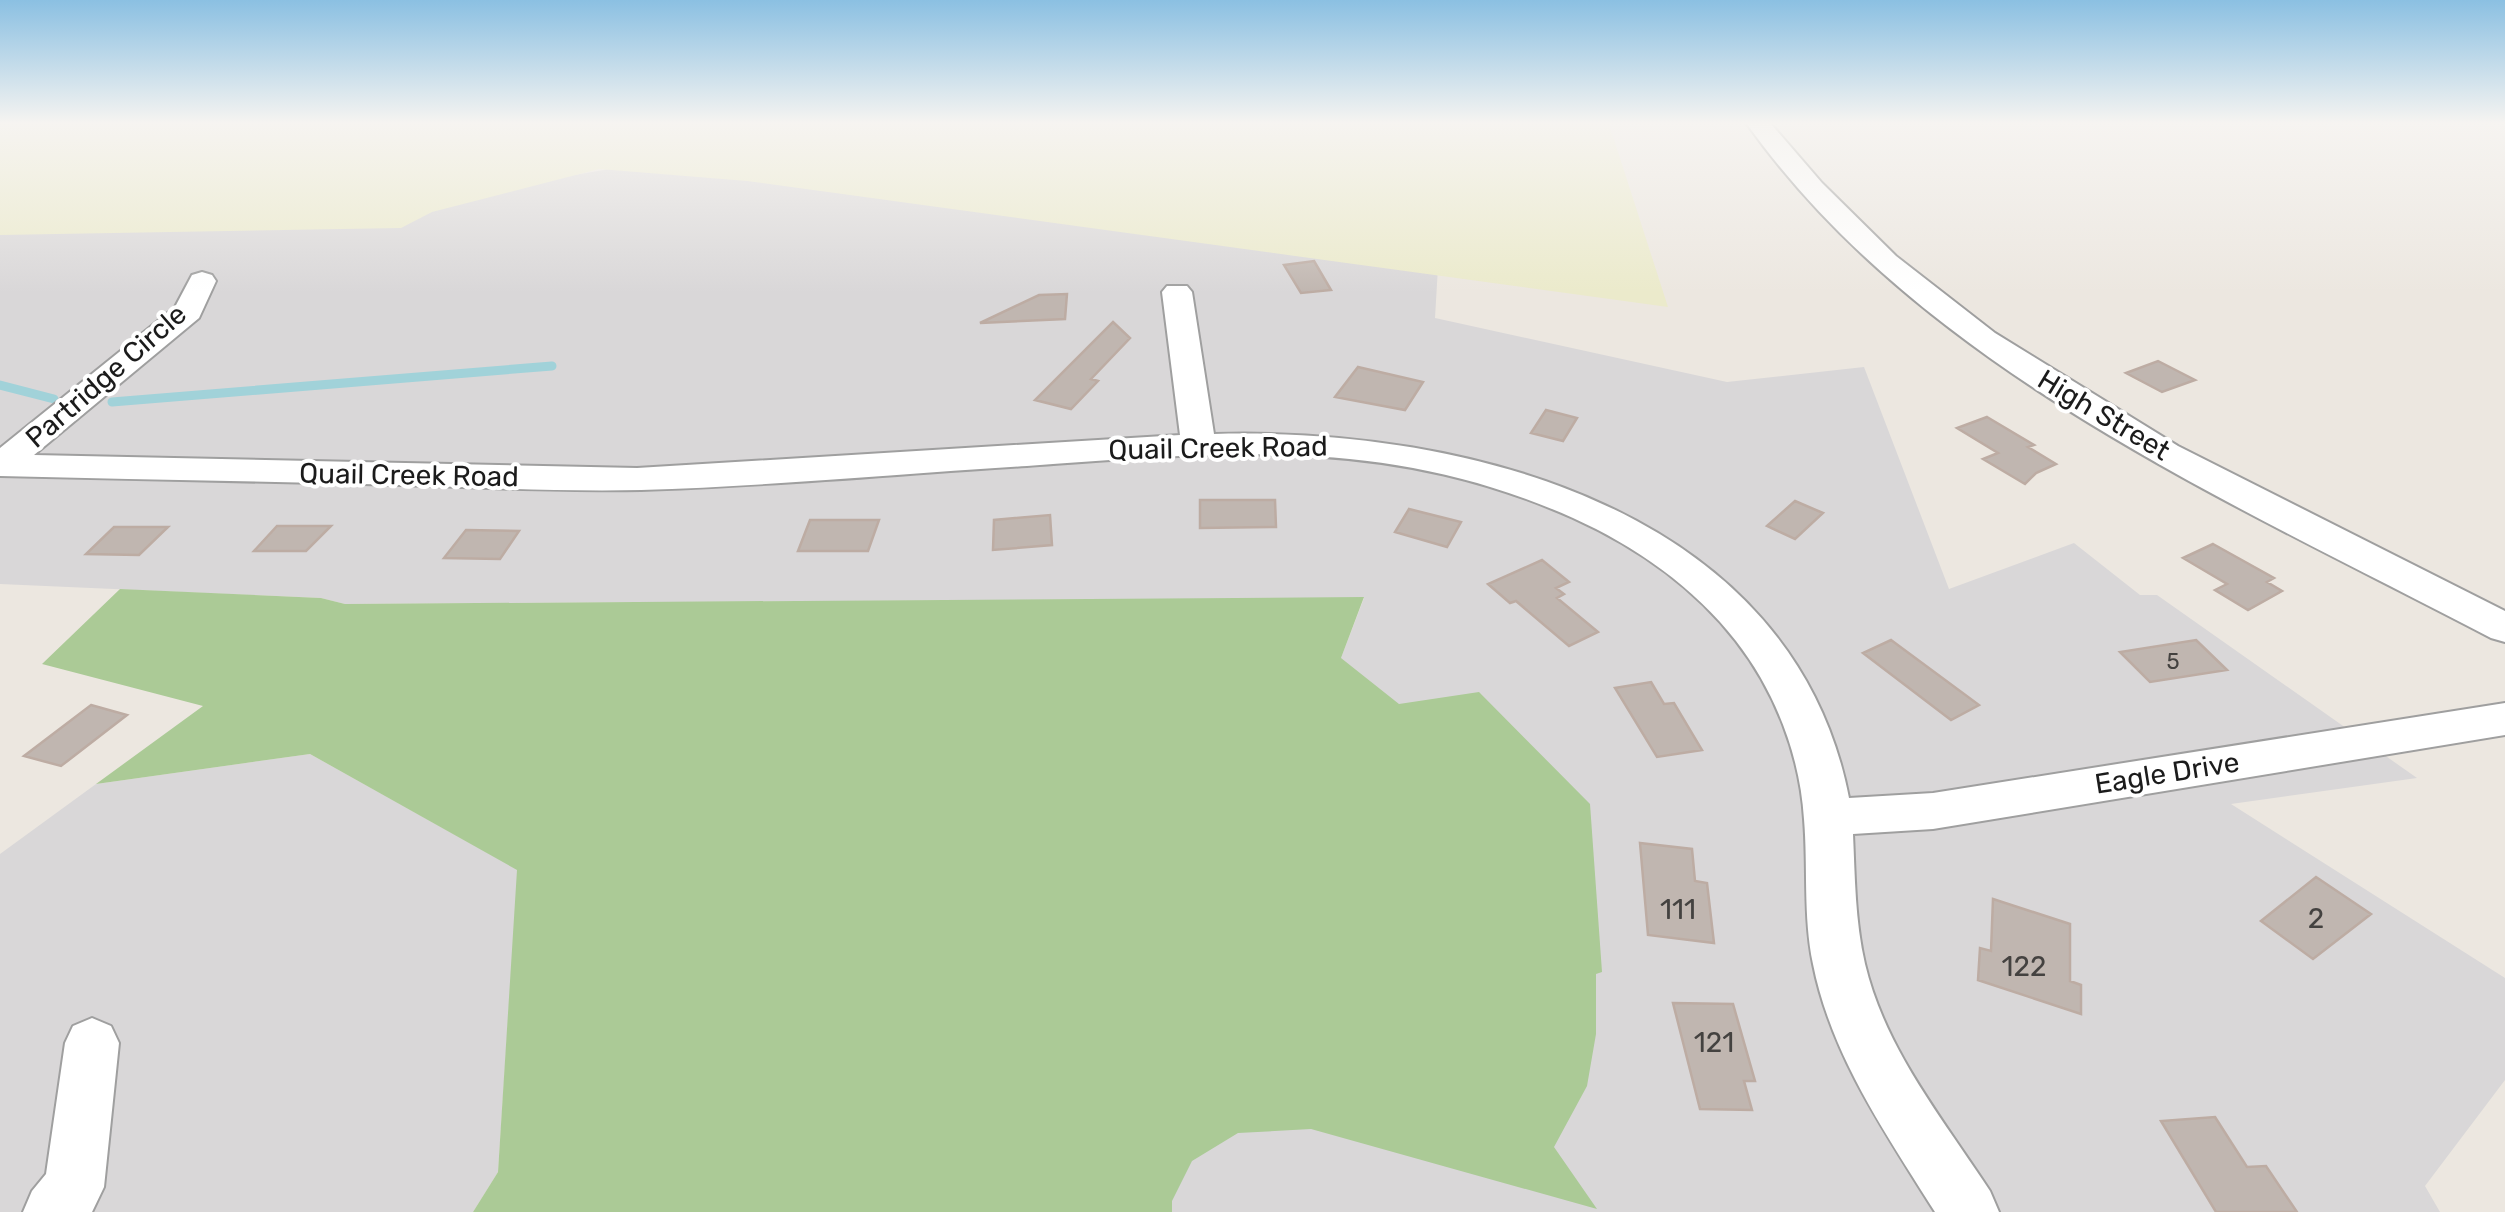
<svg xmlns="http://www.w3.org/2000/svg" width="2505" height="1212" viewBox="0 0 2505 1212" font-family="Rubik,sans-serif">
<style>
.residential{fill:#d9d7d8}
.farmland{fill:#ebeacb}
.forest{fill:#abca96}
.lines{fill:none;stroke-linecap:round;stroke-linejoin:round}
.stream{stroke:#a1d2d9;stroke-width:9}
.building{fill:#c0b6b0;stroke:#bdaca3;stroke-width:2.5}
.minor-casing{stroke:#9f9f9f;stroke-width:4}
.minor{fill:#fff;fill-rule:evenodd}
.labels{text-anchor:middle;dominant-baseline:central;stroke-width:8;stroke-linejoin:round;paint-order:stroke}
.number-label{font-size:22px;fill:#444240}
.street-label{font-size:28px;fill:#1b1b1b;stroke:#fff}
.near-number-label{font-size:28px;fill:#444240}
</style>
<rect width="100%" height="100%" fill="#ece7e0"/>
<path class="residential" d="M 708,152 L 1439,250 L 1435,318 L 1727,382 L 1864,367 L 1949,589 L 2074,543 L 2140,595 L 2157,595 L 2417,778 L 2231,804 L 2505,978 L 2505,1080 L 2425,1186 L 2440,1212 L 1128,1212 L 1364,598 L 345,604 L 321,598 L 0,584 L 0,223 L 355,213 Z
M 310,754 L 518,870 L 498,1172 L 473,1212 L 0,1212 L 0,854 L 96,784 Z"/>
<path class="farmland" d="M 0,124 L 1609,124 L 1668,307 L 747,181 L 599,169 L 432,212 L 401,228 L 0,235 Z"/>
<path class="forest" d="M 120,589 L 321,598 L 345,604 L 1364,597 L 1341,658 L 1399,704 L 1479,692 L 1590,804 L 1602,972 L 1596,974 L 1596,1034 L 1587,1086 L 1554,1147 L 1597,1209 L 1311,1129 L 1238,1133 L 1192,1161 L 1172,1201 L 1172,1212 L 473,1212 L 498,1172 L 517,870 L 310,754 L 96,784 L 203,706 L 42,664 Z"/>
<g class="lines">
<path class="stream" d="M 0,385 L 54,399
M 112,402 L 552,366"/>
</g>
<path class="building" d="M 1314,261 L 1331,290 L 1301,293 L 1284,265 Z
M 1067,294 L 1065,319 L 980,323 L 1039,295 Z
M 1113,322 L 1130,338 L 1091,379 L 1098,381 L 1071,409 L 1035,400 Z
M 2158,361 L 2195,380 L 2162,392 L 2126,373 Z
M 1358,367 L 1423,382 L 1405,410 L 1335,397 Z
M 1546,410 L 1577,418 L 1563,441 L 1531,433 Z
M 1987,417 L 2034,445 L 2028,447 L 2056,464 L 2036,473 L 2025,484 L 1983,459 L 1998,453 L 1957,428 Z
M 1200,500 L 1275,500 L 1276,527 L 1200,528 Z
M 1795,501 L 1823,513 L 1795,539 L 1767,526 Z
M 1409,509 L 1461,522 L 1447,547 L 1395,532 Z
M 1050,515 L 1052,545 L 993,550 L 994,520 Z
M 810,520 L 879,520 L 868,551 L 798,551 Z
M 277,526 L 331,526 L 306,551 L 254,551 Z
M 114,527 L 168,527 L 139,555 L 86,554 Z
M 466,530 L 519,531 L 500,559 L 444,558 Z
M 2213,544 L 2274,578 L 2267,582 L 2282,591 L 2248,610 L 2215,590 L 2227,584 L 2183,558 Z
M 1542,560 L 1569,582 L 1556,588 L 1564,594 L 1557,598 L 1598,632 L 1569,646 L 1516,601 L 1510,603 L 1488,584 Z
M 1891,640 L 1979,705 L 1951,720 L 1863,653 Z
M 2196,640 L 2227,670 L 2150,682 L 2120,652 Z
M 1651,682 L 1664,704 L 1674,703 L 1702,750 L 1657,757 L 1615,688 Z
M 91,705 L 127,715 L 61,766 L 24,756 Z
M 1640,843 L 1692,849 L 1695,881 L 1707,883 L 1714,943 L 1648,935 Z
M 2316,877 L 2371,914 L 2313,959 L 2261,921 Z
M 1993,899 L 2070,924 L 2070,981 L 2081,985 L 2081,1014 L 1978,980 L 1980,948 L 1991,951 Z
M 1673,1003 L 1733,1004 L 1755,1081 L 1744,1081 L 1752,1110 L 1700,1109 Z
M 2215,1117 L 2247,1167 L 2266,1166 L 2297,1212 L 2216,1212 L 2161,1121 Z"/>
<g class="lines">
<g class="minor-casing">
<path id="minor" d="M 1747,124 L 1771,124 L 1822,183 L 1896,256 L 1995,333 L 2178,446 L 2505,611 L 2505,642 L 2491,638 C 2230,501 1923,370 1747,124 Z
M 202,272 L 212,275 L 216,281 L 199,318 L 34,455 L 637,468 L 1180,435 L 1162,292 L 1167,286 L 1187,286 L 1192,292 L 1214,434 C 1466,427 1793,509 1849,798 L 1933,793 L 2505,703 L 2505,735 L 1933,829 L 1853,834 C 1855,877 1855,921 1865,964 C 1885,1049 1943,1119 1990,1191 L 1999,1212 L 1935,1212 C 1886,1134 1831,1055 1813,964 C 1803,916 1808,867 1804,819 C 1800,755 1775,691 1736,641 C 1694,587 1635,546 1573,518 C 1387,435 1224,452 1027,466 C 898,474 770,486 641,490 C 548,492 455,486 363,484 C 242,481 121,479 0,476 L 0,448 L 175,307 L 192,275 Z
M 92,1018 L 111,1026 L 119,1043 L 104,1187 L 92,1212 L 23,1212 L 32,1191 L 46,1174 L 65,1043 L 73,1026 Z"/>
</g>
<use href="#minor" class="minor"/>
</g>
<linearGradient id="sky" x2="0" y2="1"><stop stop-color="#8bc0e2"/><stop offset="0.42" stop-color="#f6f4f1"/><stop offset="1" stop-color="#f6f4f1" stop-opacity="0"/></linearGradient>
<rect width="2505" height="293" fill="url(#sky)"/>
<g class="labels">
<g class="number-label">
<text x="2173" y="661">5</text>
</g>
<g class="street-label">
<text transform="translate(106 376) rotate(-41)">Partridge Circle</text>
<text transform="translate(2104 415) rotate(31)">High Street</text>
<text transform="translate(1218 448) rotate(-1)">Quail Creek Road</text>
<text transform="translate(409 475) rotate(1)">Quail Creek Road</text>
<text transform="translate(2167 773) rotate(-9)">Eagle Drive</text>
</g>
<g class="near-number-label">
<text x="1678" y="909">111</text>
<text x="2316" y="918">2</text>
<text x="2024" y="966">122</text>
<text x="1714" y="1042">121</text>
</g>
</g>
</svg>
